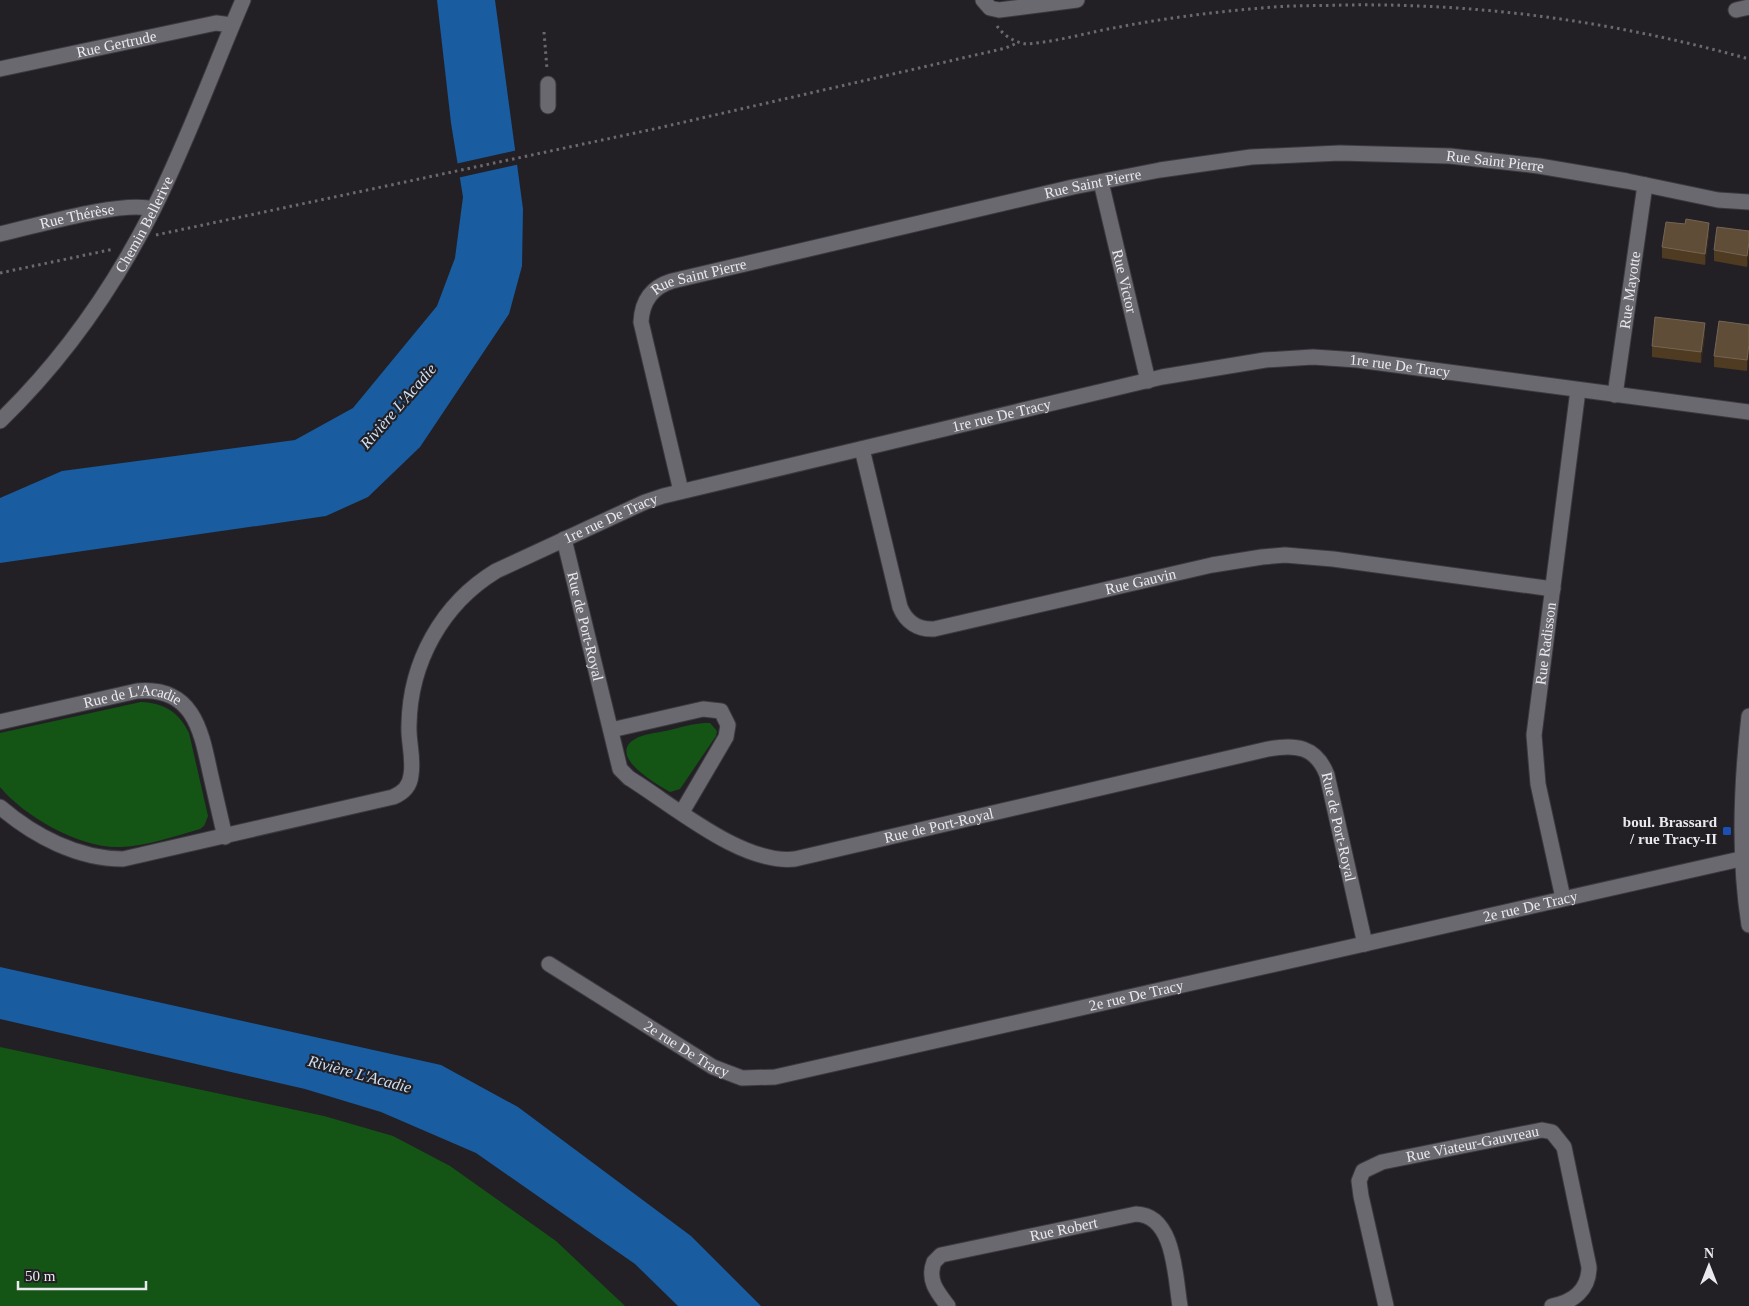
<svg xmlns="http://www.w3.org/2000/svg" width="1749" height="1306" viewBox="0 0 1749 1306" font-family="'Times New Roman',serif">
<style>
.green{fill:#145515}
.water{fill:#195ca0}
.pier{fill:#222025}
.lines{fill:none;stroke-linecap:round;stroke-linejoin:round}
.minor-casing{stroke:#3c3a3f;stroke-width:17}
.path{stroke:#6b696e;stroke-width:3;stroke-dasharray:2.5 4;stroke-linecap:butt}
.minor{stroke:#6b6970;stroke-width:15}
.wall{fill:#4f3a22}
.shaded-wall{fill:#36281a}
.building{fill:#5f4d38;stroke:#756554}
.transit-dot{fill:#1a4fb4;stroke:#222025;stroke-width:2}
.labels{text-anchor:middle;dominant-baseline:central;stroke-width:4.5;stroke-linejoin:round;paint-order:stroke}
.street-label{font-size:15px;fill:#eae9ed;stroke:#222025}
.poi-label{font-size:15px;font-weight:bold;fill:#eae9ed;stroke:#222025;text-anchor:end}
.water-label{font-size:16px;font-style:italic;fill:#cfe0f3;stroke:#222025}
</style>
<rect width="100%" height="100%" fill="#222025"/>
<path class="green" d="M 141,702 C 164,703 179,712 189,733 L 208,816 L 204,826 L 200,829 C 175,836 147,846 121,847 C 81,849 25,817 0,787 L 0,733 Z
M 710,723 L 717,731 L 716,736 L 680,789 L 670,792 C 658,785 606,756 635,739 C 643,734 656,733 665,731 C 679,728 696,722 710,723 Z
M 0,1047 L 324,1116 L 393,1136 L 450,1166 L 556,1241 L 625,1306 L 0,1306 Z"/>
<path class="water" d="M 437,0 L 495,0 L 523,209 L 522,266 L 509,314 L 420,447 L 368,497 L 326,516 L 0,563 L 0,498 L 62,471 L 295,440 L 353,408 L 437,306 L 455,258 L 463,197 L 451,123 Z
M 0,967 L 441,1065 L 518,1107 L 691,1236 L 761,1306 L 678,1306 L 635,1264 L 476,1153 L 381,1112 L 305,1089 L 0,1019 Z"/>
<path class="pier" d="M 518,150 L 520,164 L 457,178 L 455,164 Z"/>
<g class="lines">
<g class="minor-casing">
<g id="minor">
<path d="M 983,0 L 990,8 L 999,10 L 1077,0"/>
<path d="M 1736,10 L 1749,7"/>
<path id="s1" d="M 0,69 L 216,23 L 232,25"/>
<path d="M 548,84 L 548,106"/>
<path id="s2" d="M 1101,182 L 1148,381"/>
<path id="s3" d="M 0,234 C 36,226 122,200 153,209"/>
<path id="s4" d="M 1615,395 L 1645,185"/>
<path id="s5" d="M 0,421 C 62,361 114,287 153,210 C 187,142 213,70 243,0"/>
<path id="s6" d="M 862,449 L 900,607 C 906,622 918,630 934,629 L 1212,565 L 1262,557 L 1285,555 L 1333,559 L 1553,589"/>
<path id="s7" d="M 681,491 L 641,322 C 642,301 652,287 672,281 L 1073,187 L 1160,170 L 1251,157 L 1340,153 L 1450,156 L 1539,166 L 1627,181 L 1718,200 L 1749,202"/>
<path id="s8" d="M 564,539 L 620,769 L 629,778 C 673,805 742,865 795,859 L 1268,749 C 1295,744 1316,746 1327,775 L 1365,944"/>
<path d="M 1749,716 C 1741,786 1738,856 1749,925"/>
<path id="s9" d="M 0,722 L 137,691 C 193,686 201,730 210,772 C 215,794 220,815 225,837"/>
<path d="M 611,730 L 703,709 L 721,711 L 728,725 L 726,737 L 682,812"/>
<path id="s10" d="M 0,807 C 34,836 78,859 123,859 L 393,797 C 403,793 410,786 411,775 C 414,758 408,741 409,725 C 410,662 442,604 496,571 L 645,502 L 663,496 L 1162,377 L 1265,360 L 1313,357 L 1358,360 L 1749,412"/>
<path id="s11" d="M 1563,898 L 1538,784 L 1534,735 L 1578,390"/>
<path id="s12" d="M 549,964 L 713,1067 L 742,1078 L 775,1077 L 1749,857"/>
<path id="s13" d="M 948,1306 C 937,1292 927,1280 934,1262 L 941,1255 L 1136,1214 C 1175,1215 1175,1277 1180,1306"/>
<path id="s14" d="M 1386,1306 L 1361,1196 L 1359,1181 L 1363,1171 L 1382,1162 L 1542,1130 L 1552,1132 L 1564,1147 L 1589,1267 C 1589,1290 1573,1302 1552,1306"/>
</g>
</g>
<path class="path" d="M 997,26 C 1004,36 1014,42 1026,44 C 1057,42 1089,32 1119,27 C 1166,18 1214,12 1262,8 C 1289,5 1317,6 1345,5 C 1482,3 1617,22 1749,59
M 544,32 L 547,69
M 156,235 L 654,129 L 1006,48 L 1017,43
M 0,273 L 114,249"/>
<use href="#minor" class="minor"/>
</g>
<path class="wall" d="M 1749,231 L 1749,254 L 1747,267 L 1714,261 L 1714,250 Z
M 1709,234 L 1705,265 L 1662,258 L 1662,247 Z
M 1749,325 L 1747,371 L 1714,367 L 1714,356 Z
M 1705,335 L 1701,363 L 1652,357 L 1652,346 Z"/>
<path class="shaded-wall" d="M 1709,223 L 1709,234 L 1705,265 L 1705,254 Z
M 1749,242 L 1749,254 L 1747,267 L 1747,256 Z
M 1705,323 L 1705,335 L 1701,363 L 1701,352 Z
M 1749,344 L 1749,355 L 1747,371 L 1747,360 Z"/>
<path class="building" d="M 1686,219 L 1709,223 L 1705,254 L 1662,247 L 1666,222 L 1685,224 Z
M 1717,227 L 1749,231 L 1749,242 L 1747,256 L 1714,250 Z
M 1655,317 L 1705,323 L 1701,352 L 1652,346 Z
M 1719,321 L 1749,325 L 1749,344 L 1747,360 L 1714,356 Z"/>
<rect class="transit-dot" x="1722" y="826" width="10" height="10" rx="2.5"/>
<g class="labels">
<g class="street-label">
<text stroke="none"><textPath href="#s1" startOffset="119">Rue Gertrude</textPath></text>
<text stroke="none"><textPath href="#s7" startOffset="1066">Rue Saint Pierre</textPath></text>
<text stroke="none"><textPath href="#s7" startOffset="661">Rue Saint Pierre</textPath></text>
<text stroke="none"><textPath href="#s3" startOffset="79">Rue Thérèse</textPath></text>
<text stroke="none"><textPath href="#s5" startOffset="245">Chemin Bellerive</textPath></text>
<text stroke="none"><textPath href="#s7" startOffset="256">Rue Saint Pierre</textPath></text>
<text stroke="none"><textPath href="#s2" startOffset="102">Rue Victor</textPath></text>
<text stroke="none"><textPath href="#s4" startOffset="106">Rue Mayotte</textPath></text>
<text stroke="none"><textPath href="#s10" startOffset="1614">1re rue De Tracy</textPath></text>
<text stroke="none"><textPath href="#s10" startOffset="1209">1re rue De Tracy</textPath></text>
<text stroke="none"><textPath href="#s10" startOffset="804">1re rue De Tracy</textPath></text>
<text stroke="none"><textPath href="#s6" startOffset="418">Rue Gauvin</textPath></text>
<text stroke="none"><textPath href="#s8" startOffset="90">Rue de Port-Royal</textPath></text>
<text stroke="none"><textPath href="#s11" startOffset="258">Rue Radisson</textPath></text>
<text stroke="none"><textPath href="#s9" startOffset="136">Rue de L'Acadie</textPath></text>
<text stroke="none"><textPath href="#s8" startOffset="585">Rue de Port-Royal</textPath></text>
<text stroke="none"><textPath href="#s8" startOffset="1048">Rue de Port-Royal</textPath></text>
<text stroke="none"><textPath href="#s12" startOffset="1032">2e rue De Tracy</textPath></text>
<text stroke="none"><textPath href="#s12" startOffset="628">2e rue De Tracy</textPath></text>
<text stroke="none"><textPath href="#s12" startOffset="162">2e rue De Tracy</textPath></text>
<text stroke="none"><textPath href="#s14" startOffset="252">Rue Viateur-Gauvreau</textPath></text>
<text stroke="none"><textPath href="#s13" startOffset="184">Rue Robert</textPath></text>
</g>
<g class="poi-label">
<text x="1717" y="822">boul. Brassard<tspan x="1717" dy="17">/ rue Tracy-II</tspan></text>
</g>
<g class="water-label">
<text transform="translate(398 406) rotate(-49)">Rivière L'Acadie</text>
<text transform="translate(360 1074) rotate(15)">Rivière L'Acadie</text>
</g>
</g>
<g transform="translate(1709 1266)" stroke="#222025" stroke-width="4" paint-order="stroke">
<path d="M0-4L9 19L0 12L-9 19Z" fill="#eae9ed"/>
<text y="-8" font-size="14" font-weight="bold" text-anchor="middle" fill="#eae9ed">N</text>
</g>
<path d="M18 1281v8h128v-8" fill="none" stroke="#eae9ed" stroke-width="2.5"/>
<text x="25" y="1281" font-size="15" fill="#eae9ed" stroke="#222025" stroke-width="4" paint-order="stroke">50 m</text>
</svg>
